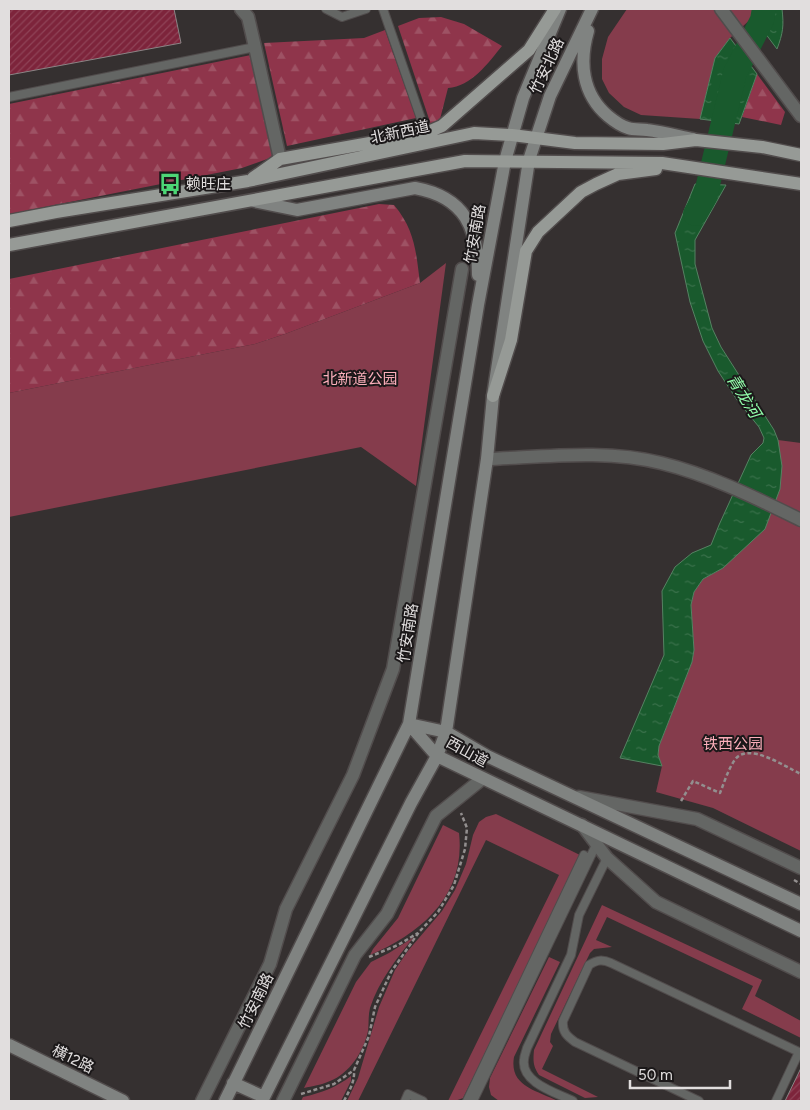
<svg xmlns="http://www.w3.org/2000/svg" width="810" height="1110" viewBox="0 0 810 1110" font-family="Figtree,'Noto Sans SC',sans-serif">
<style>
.green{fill:#853c4c}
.forest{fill:url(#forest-firs)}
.water{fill:url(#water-ripples);stroke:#558262}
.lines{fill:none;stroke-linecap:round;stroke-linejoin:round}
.river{stroke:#195a2d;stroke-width:24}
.building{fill:url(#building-hatch);stroke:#8b8485}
.lane-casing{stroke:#514c4c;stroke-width:10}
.street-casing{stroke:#514c4c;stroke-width:15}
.secondary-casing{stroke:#514c4c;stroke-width:15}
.primary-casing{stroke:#514c4c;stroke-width:15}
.path{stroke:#938f8f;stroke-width:2.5;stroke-dasharray:4 2.5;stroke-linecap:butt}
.lane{stroke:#646664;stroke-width:8}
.street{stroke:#646664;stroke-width:12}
.secondary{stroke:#808381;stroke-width:12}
.primary{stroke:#969a96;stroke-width:12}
.labels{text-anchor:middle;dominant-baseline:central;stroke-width:4;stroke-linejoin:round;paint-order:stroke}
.street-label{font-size:15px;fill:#e1dede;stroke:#1b1819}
.poi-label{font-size:15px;fill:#e1dede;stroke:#1b1819;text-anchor:start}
.park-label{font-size:15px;fill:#fcafbb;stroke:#1b1819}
.water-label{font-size:16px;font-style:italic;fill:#92ffab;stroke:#1b1819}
</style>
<defs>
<pattern id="forest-firs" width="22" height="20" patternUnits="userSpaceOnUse" patternTransform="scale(1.25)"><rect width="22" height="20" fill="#8f354b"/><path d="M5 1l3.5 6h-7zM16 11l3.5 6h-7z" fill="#9e5264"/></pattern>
<pattern id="water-ripples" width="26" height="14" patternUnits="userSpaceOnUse" patternTransform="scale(1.25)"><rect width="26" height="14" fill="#195a2d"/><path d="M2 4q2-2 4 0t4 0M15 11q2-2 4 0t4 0" fill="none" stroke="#3a714b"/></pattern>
<pattern id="building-hatch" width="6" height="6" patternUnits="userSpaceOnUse" patternTransform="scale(1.25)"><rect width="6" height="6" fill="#7d243b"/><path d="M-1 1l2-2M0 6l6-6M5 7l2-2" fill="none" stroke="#8f4357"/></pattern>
</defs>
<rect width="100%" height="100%" fill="#353030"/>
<path class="green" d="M 627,9 L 754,9 L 753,17 L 730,38 L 715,58 L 700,119 L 641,115 L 624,107 L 609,93 L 602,79 L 602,59 L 608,37 Z
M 446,263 L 416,486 L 361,447 L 9,517 L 9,393 L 255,344 L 285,334 L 420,283 Z
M 778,440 L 801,443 L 801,851 L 713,808 L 656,792 L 662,766 L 658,755 L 659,746 L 692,662 L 694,649 L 691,605 L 694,592 L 703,579 L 723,568 L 780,489 Z
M 496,814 L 582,856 L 463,1098 L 455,1101 L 448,1101 L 559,875 L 486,840 L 358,1101 L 347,1101 L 358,1078 L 379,1007 L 395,970 L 407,952 L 442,911 L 455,890 L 466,864 L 473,835 L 479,822 L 486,817 Z
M 443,825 L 459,833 C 466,895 422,933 370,955 L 373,949 L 398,918 Z
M 602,905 L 762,980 L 755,996 L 801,1021 L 801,1038 L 742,1009 L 753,986 L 607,917 L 596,940 L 612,947 L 594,949 L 590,953 L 551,1034 L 550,1042 L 553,1046 L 542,1069 L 598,1097 L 585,1098 L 539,1075 C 533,1066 533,1061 534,1050 Z
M 414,937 C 396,959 379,981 370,1008 C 368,1016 369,1024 368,1031 C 364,1051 349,1074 330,1081 C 322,1085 312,1086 304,1088 L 356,982 L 371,962 L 389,953 Z
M 549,957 L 560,962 L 514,1057 C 509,1086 536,1090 558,1101 L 499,1101 L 491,1095 L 489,1087 L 490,1078 Z
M 351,1076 L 351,1081 L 341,1101 L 301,1101 L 303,1097 C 321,1093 337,1087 351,1076 Z"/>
<path class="forest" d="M 441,17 L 464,24 L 502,46 C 489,62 471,87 448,88 L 439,123 L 431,125 L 398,26 L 419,18 Z
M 385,30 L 416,118 L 287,146 L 264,43 L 364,38 Z
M 251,55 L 273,154 L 270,158 L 242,168 L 9,214 L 9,104 Z
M 757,74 L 785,112 L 781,125 L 742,117 Z
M 379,204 L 394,205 C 415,230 416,252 420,283 L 285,334 L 255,344 L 9,393 L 9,279 Z"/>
<path class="water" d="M 754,9 L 782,9 C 784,26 783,33 777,49 L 753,17 Z
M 730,38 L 757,74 L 739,124 L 700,119 L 715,58 Z
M 695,184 L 726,185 L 695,240 L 695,264 L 712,328 L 721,347 L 774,430 L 778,440 L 782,466 L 780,489 L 765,529 L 723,568 L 703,579 L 694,592 L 691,605 L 694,650 L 692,662 L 659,746 L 658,755 L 662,766 L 620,758 L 664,655 L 662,591 L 675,567 L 692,553 L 711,545 L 719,525 L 751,455 L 763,443 L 764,438 L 759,427 L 737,400 L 718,371 L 703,341 L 690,302 L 675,233 Z"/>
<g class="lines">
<path class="river" d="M 695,214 L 705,197 L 735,73 L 762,20 L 764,9"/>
</g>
<path class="building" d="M 9,9 L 174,9 L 181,43 L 9,75 Z
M 801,1068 L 801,1101 L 785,1101 Z"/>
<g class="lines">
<g class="lane-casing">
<path id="lane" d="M 326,9 L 342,17 L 366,9
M 383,9 L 426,133
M 9,97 L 255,47
M 405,1101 L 408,1094 L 423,1101
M 467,1101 L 584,855
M 473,1101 L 596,845
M 573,1101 C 557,1093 521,1083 524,1060 C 524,1056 526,1052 527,1048 L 571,955 L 579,915 L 607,858
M 699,1101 L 575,1042 C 567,1036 562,1032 563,1021 L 589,965 C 597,960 602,959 611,963 L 799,1052 L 776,1101"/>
</g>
<g class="street-casing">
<path id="street" d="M 241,9 L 248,17 L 255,47 L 280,159
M 721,9 L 801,116
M 487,459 C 543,457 606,449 661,463 C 710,475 756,498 801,520
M 579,797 L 697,819 L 801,868
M 582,825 L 607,858 L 656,902 L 801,972
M 202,1101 L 270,964 L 286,909 L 353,775 L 393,669 L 462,269
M 283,1101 L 355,955 L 387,914 L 436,816 L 482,779"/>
</g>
<g class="secondary-casing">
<path id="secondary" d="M 588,31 C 579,62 582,94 608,116 C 614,121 621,126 628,128 C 634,130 641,129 647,130 C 663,132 678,136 693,139
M 254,201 L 297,210 L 415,188 C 465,197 478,228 478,275
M 409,724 L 437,756 L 801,931
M 409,724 L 446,732 L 487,756 L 801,904
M 9,1045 L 123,1101
M 233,1083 L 264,1097
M 225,1101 L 409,724 L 478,305 L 505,161 L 523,98 L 560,9
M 262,1101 L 411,803 L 437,756 L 446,732 L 487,459 L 493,396 L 529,160 L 550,96 L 592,9"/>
</g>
<g class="primary-casing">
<path id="primary" d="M 253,178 L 280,159 L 426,133 L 442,126 L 529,50 L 555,9
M 9,221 L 56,212 L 248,181 L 474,133 L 512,135 L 575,143 L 663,144 L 696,140 L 762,147 L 801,155
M 9,245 L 465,161 L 662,163 L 801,184
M 493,396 L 511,340 L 526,251 L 538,232 L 581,192 L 596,184 L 618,174 L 656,169"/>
</g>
<path class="path" d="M 681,801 L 693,781 L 720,793 C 724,783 728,770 734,761 C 747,740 785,767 801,774
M 794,880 L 801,884
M 369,957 L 398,945 L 418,933
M 301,1094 L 334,1084 L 354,1070 L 369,1036 L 375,1007 L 391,972 L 419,932 L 438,912 L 454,885 L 465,849 L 467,828 L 461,813
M 344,1101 C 349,1091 355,1082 354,1070"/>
<use href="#lane" class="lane"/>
<use href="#street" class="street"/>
<use href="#secondary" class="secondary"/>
<use href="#primary" class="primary"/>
</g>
<defs>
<g id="bus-bare" transform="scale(1.725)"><path d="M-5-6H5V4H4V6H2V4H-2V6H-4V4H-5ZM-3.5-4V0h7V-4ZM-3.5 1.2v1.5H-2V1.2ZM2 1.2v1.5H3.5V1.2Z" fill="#4dd676" stroke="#1b1819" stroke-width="2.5" paint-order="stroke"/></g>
</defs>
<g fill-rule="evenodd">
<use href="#bus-bare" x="170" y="184"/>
</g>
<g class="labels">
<g class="street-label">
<text transform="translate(547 66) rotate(-65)">竹安北路</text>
<text transform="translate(400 132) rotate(-12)">北新西道</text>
<text transform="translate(475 234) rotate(-80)">竹安南路</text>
<text transform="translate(408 633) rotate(-81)">竹安南路</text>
<text transform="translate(467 752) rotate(29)">西山道</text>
<text transform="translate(256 1001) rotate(-64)">竹安南路</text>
<text transform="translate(73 1059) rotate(26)">横12路</text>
</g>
<g class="poi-label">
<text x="186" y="184">赖旺庄</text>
</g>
<g class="park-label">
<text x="360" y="379">北新道公园</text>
<text x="733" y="744">铁西公园</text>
</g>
<g class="water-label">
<text transform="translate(744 396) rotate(58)">青龙河</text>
</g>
</g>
<rect width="810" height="1110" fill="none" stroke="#e1dede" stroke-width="20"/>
<path d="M630 1080v8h100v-8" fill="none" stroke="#e1dede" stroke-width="2.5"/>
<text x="638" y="1080" font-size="15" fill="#e1dede" stroke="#1b1819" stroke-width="4" paint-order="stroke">50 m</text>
</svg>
